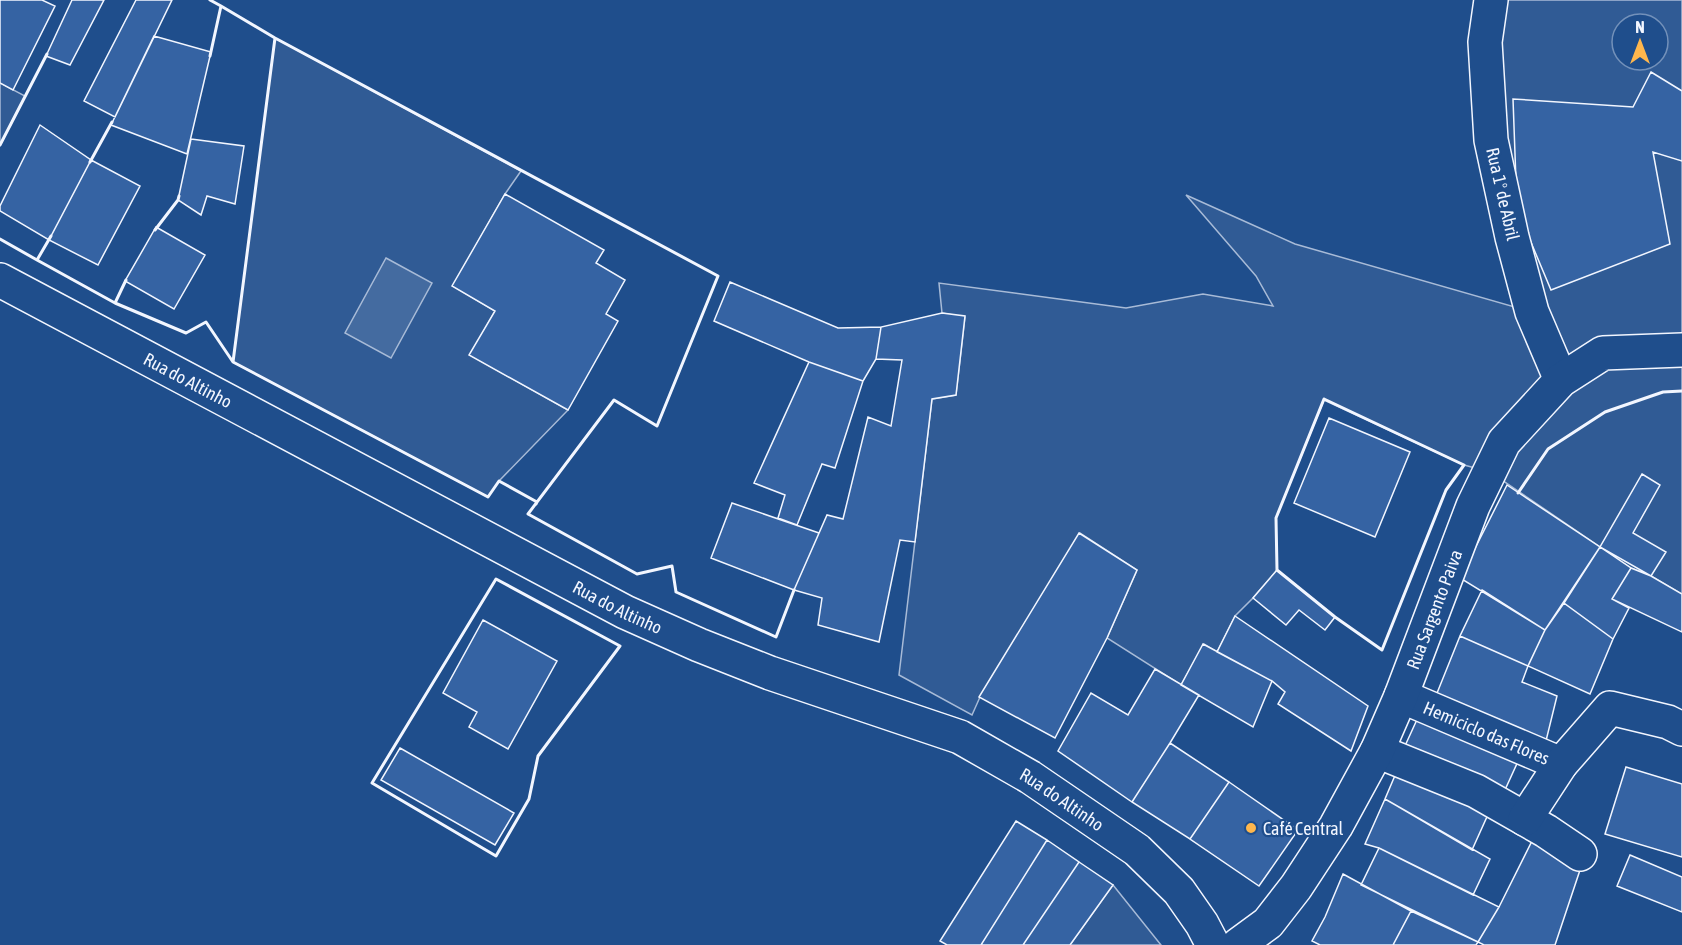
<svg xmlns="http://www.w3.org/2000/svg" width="1682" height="945" viewBox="0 0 1682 945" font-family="'Asap Condensed',sans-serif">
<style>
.built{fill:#305b95;stroke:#a8bbd7;stroke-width:1.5;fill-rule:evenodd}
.water{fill:#446ba0;stroke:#a8bbd7;stroke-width:1.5}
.building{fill:#3563a3;stroke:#f2f6ff;stroke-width:1.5}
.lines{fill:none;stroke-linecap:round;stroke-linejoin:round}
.minor-casing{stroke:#f2f6ff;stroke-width:36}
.tertiary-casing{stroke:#f2f6ff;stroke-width:36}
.minor{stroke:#1f4e8c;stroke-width:33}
.tertiary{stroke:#1f4e8c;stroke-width:33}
.wall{stroke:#f2f6ff;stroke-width:3}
.poi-dot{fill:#ffb74d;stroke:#1f4e8c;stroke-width:2}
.labels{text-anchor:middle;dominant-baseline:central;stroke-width:4.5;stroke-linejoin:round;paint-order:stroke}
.street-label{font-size:18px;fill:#f2f6ff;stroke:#1f4e8c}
.poi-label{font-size:18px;fill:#f2f6ff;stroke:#1f4e8c;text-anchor:start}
</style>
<rect width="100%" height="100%" fill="#1f4e8c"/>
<path class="built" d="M 1491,0 L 1682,0 L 1682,594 L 1651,576 L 1631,568 L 1490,472 L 1464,465 L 1324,400 L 1276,518 L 1277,570 L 1253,598 L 1235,616 L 1217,652 L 1204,644 L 1181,685 L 1107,638 L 1137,570 L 1080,533 L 980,697 L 972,715 L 899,675 L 932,399 L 956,395 L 965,317 L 942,313 L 939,283 L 1126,308 L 1203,294 L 1273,306 L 1256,276 L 1186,195 L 1295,244 L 1532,312 L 1491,140 ZM 1622,24 L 1658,24 L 1658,60 L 1622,60 Z
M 275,38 L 521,171 L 505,194 L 453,286 L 495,311 L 470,355 L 568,410 L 499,481 L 488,497 L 233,362 Z
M 0,83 L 25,96 L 0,145 Z
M 1113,885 L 1161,945 L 1070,945 Z"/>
<path class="water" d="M 386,258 L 432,283 L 391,358 L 345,333 Z"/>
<path class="building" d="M 0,0 L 42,0 L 55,6 L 13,90 L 0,83 Z
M 72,0 L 104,0 L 70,65 L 46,56 Z
M 136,0 L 172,0 L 115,117 L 84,101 Z
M 154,36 L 211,52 L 187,154 L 111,125 Z
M 1651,72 L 1682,91 L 1682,161 L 1653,152 L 1670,244 L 1551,290 L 1517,209 L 1513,99 L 1633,107 Z
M 40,125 L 91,160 L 49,240 L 0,211 L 0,206 Z
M 191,139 L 244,146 L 235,204 L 207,196 L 201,215 L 178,200 Z
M 91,160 L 140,186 L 98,265 L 49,240 Z
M 505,194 L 604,250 L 596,263 L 625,280 L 606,314 L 618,321 L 568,410 L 469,355 L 495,311 L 452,286 Z
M 156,227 L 205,255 L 174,309 L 125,281 Z
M 730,282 L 838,328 L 881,327 L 876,359 L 863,381 L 809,362 L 714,321 Z
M 942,313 L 965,316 L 956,395 L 932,399 L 915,542 L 900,540 L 879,642 L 818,625 L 822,598 L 794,590 L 827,515 L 843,519 L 868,417 L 891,426 L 902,360 L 876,359 L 881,327 Z
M 809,362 L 863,381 L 835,468 L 822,464 L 797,525 L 778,518 L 785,495 L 754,483 Z
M 1329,418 L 1410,452 L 1375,537 L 1294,503 Z
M 1642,474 L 1660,485 L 1633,533 L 1666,552 L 1651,576 L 1600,547 Z
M 1507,485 L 1600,547 L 1545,630 L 1460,578 Z
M 732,503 L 819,533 L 794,590 L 711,558 Z
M 1079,533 L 1137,570 L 1107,638 L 1055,738 L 979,697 Z
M 1600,547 L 1631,568 L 1612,599 L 1629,608 L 1613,639 L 1564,603 Z
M 1631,568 L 1651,576 L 1682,594 L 1682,632 L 1612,599 Z
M 1277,570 L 1335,617 L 1325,630 L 1299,610 L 1286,625 L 1253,598 Z
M 1482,590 L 1545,630 L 1528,666 L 1460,636 Z
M 1564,603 L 1613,639 L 1590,694 L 1528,666 L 1545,630 Z
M 1235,616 L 1368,706 L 1351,751 L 1278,704 L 1285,692 L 1272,681 L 1217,652 Z
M 483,620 L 557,661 L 508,749 L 469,727 L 477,712 L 443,693 Z
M 1460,636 L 1528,666 L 1522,682 L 1557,696 L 1544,749 L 1435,698 Z
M 1203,644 L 1272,681 L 1253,727 L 1181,685 Z
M 1155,669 L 1199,695 L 1170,743 L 1132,802 L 1058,751 L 1091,693 L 1128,715 Z
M 1420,713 L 1520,757 L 1504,792 L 1404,748 Z
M 1170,743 L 1229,782 L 1190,839 L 1132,802 Z
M 400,748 L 514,813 L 495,845 L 381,780 Z
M 1399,766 L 1490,810 L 1472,850 L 1385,799 Z
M 1626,767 L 1682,784 L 1682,857 L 1605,834 Z
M 1229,782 L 1298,830 L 1259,886 L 1190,839 Z
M 1385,799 L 1490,859 L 1473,895 L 1379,848 L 1365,844 Z
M 1016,821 L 1047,840 L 981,945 L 947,945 L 940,941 Z
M 1533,839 L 1582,864 L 1555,945 L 1484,945 L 1478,942 L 1499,907 Z
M 1047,840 L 1079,862 L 1023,945 L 981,945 Z
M 1379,848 L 1499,907 L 1478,942 L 1361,885 Z
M 1630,855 L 1682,877 L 1682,912 L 1617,886 Z
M 1079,862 L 1113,885 L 1070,945 L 1023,945 Z
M 1343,874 L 1411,911 L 1393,945 L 1320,945 L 1312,941 L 1325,917 Z
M 1411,911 L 1478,942 L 1476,945 L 1393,945 Z"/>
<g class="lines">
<g class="minor-casing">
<g id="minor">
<path d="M 1491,0 L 1485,42 L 1491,140 L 1512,237 L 1532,312 L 1561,380"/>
<path id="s1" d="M 1401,696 L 1561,764"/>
<path d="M 1377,751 L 1476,791 L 1546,831 L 1580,854"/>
<path d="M 1525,819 L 1561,764 L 1610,708 L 1668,722 L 1682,729"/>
<path id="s2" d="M 1238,945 L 1268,923 L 1296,887 L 1336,826 L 1377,751 L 1401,696 L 1473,506 L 1504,442 L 1561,380 L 1603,353 L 1682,350"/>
</g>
</g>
<g class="tertiary-casing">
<g id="tertiary">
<path id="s3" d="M 0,280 L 625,612 L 699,645 L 770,673 L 960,737 L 1030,777 L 1137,850 L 1179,891 L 1202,924 L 1213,945"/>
</g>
</g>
<use href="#minor" class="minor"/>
<use href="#tertiary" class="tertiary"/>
<path class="wall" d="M 210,0 L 221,6
M 275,38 L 233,362 L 488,497 L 499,481 L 537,502 L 536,504
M 210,56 L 221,6 L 275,38 L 718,276 L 657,426 L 614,400 L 528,514 L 637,574 L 672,566 L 676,592 L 776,637 L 794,590
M 0,145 L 47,54
M 90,162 L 112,122
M 155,230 L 178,200 L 179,196
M 51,236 L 37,260 L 115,303
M 0,239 L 37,260
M 126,280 L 115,303 L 186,333 L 206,322 L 233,362
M 1324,399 L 1464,465 L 1446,490 L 1382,650 L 1335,617 L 1277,570 L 1276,518 Z
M 1518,493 L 1548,449 L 1605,412 L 1663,392 L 1682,391
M 496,579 L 620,646 L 538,756 L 529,799 L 496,856 L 372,783 Z"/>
</g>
<circle class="poi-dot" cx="1251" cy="828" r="6"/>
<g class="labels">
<g class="street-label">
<text transform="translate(1503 194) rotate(77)">Rua 1º de Abril</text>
<text stroke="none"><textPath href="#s3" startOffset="213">Rua do Altinho</textPath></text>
<text stroke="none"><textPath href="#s3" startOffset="699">Rua do Altinho</textPath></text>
<text stroke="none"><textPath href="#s2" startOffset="394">Rua Sargento Paiva</textPath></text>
<text stroke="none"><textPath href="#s1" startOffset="93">Hemiciclo das Flores</textPath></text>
<text stroke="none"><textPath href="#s3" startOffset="1185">Rua do Altinho</textPath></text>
</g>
<g class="poi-label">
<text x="1263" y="828">Café Central</text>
</g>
</g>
<g transform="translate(1640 42)"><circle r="28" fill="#1f4e8c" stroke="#7391ba" stroke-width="1.5"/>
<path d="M0-4.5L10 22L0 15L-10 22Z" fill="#ffb74d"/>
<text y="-9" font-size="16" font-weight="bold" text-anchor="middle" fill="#f2f6ff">N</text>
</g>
</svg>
